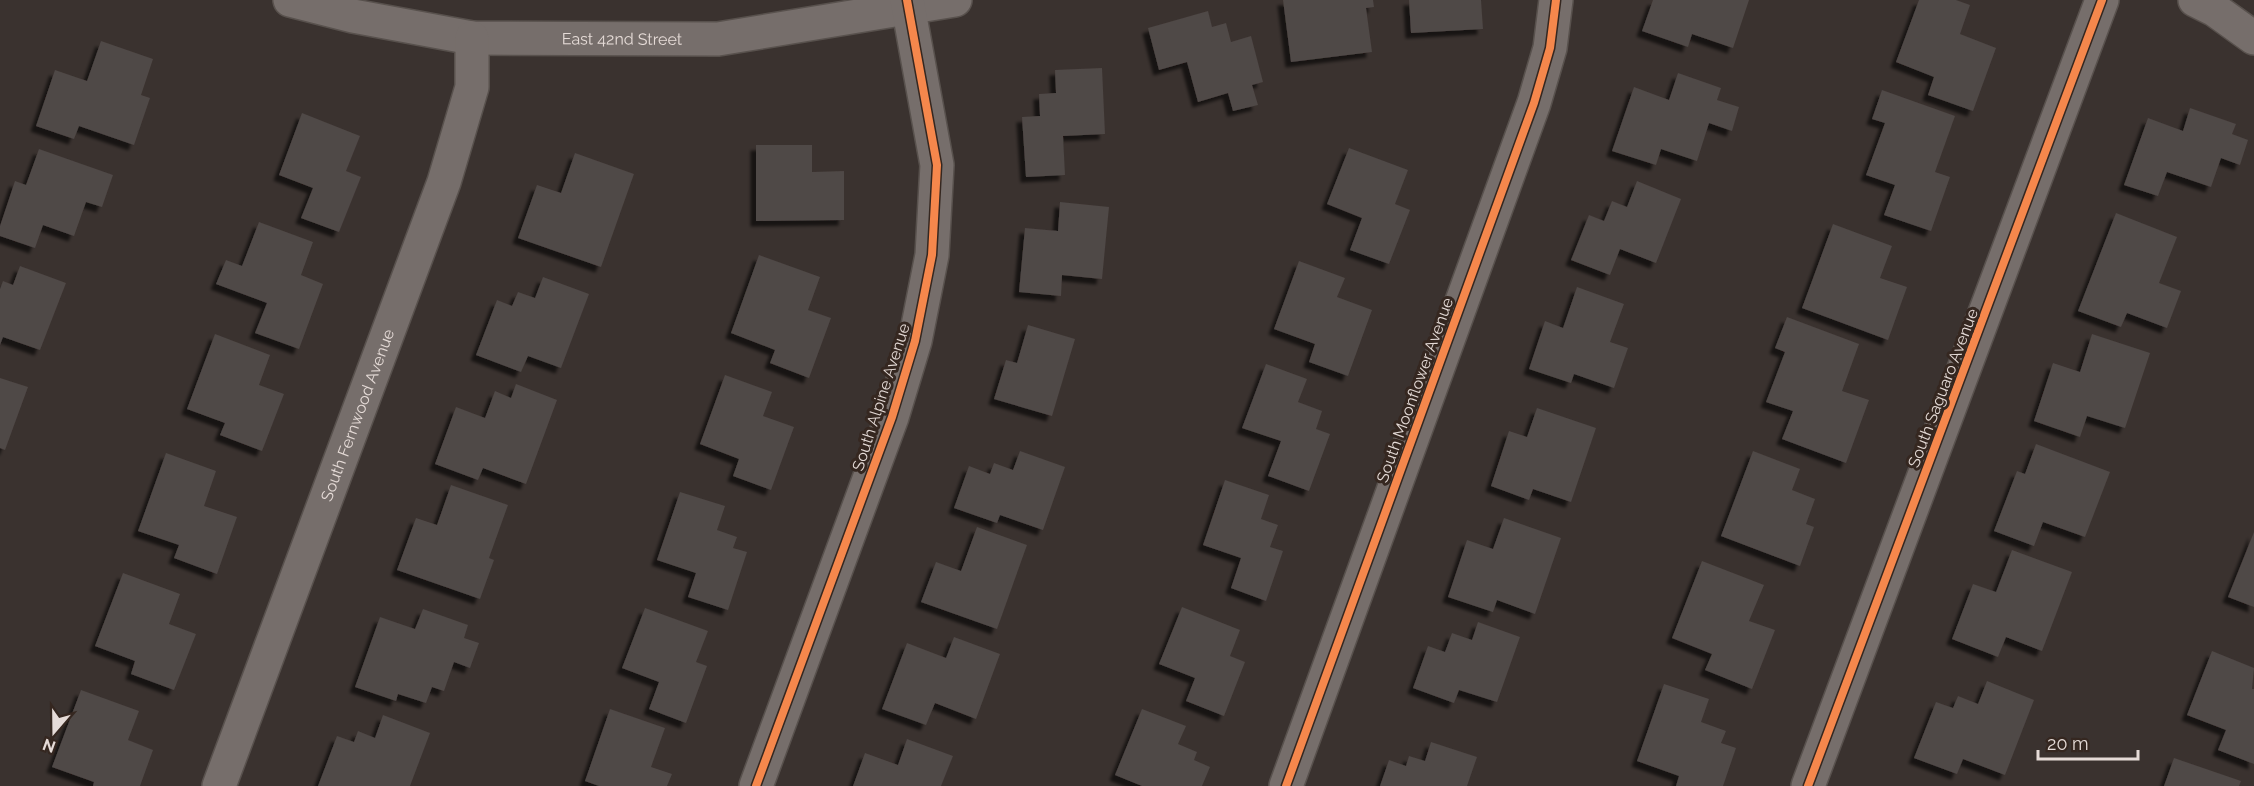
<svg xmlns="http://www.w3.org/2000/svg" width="2254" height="786" viewBox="0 0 2254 786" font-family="Raleway,sans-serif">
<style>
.building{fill:#4f4846;filter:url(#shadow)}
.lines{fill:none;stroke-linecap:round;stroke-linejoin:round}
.minor-casing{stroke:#58514d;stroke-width:36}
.minor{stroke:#766e6b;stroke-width:33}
.cycleway-casing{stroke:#352720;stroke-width:11}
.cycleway{stroke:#f5874c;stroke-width:8}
.labels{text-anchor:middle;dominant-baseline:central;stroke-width:6;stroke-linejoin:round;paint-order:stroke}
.street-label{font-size:16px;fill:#e5dbd7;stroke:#352720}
</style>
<defs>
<filter id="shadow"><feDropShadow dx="-5.5" dy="5.5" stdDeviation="1.5" flood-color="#0009"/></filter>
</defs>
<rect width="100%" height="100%" fill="#3a322f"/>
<path class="building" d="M 1283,0 L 1373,0 L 1374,7 L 1366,8 L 1372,52 L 1291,62 Z
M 1409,0 L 1481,0 L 1483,29 L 1411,33 Z
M 1653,0 L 1749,0 L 1733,48 L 1692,34 L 1688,47 L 1642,31 Z
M 1919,0 L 1956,0 L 1970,5 L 1960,34 L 1996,48 L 1973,111 L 1928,95 L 1934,77 L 1896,62 Z
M 1208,11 L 1212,27 L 1226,23 L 1231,42 L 1251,36 L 1263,82 L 1252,85 L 1258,105 L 1233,111 L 1228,93 L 1198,102 L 1187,62 L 1159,70 L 1148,28 Z
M 101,41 L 153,59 L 141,95 L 150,98 L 134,145 L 79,126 L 74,139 L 36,126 L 55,70 L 87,81 Z
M 1102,68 L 1105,134 L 1063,136 L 1065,175 L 1026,177 L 1022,117 L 1040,116 L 1039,94 L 1056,93 L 1055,70 Z
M 1678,73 L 1721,88 L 1717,100 L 1739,107 L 1732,131 L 1709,123 L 1697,161 L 1661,149 L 1656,165 L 1612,151 L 1634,87 L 1669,100 Z
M 1882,90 L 1955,116 L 1935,172 L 1950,177 L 1931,231 L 1884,215 L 1895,185 L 1866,175 L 1885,123 L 1872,119 Z
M 2190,108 L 2236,124 L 2232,134 L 2248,140 L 2240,165 L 2221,158 L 2211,187 L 2167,172 L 2158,196 L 2124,185 L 2148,118 L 2183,131 Z
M 302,113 L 360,136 L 346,171 L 361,177 L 339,232 L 301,218 L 313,188 L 279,175 Z
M 756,145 L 812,145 L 812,172 L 844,171 L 844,220 L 756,221 Z
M 1349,148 L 1408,170 L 1395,204 L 1410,210 L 1389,264 L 1350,250 L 1362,218 L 1327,204 Z
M 39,149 L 113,175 L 102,207 L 86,202 L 74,236 L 43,225 L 35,248 L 0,236 L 0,226 L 15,181 L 26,185 Z
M 575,153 L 634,174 L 601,267 L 518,238 L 537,185 L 561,193 Z
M 1637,181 L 1681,199 L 1656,263 L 1620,249 L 1610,275 L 1571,260 L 1589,215 L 1604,221 L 1612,201 L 1627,207 Z
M 1060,202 L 1109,207 L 1102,279 L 1062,275 L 1061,296 L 1019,292 L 1025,228 L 1058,231 Z
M 2116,213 L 2177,237 L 2159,283 L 2181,291 L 2167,328 L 2127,313 L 2121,327 L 2078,311 Z
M 259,222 L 313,242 L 301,275 L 323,284 L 299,349 L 255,333 L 267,303 L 216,284 L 226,260 L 242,266 Z
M 1833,224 L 1892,246 L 1880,278 L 1907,287 L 1888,340 L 1802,308 Z
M 759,255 L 820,277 L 808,310 L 831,318 L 809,378 L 770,363 L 775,350 L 731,333 Z
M 1299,261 L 1345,278 L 1337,297 L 1372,310 L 1348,376 L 1309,362 L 1315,344 L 1274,329 Z
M 20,266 L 66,283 L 40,350 L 3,337 L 0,345 L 0,289 L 3,281 L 13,285 Z
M 543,277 L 589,294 L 561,368 L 528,356 L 521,372 L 476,355 L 497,300 L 512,306 L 518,292 L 535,298 Z
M 1577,287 L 1624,304 L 1610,342 L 1628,348 L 1614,388 L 1574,374 L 1571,383 L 1529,369 L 1545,321 L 1563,328 Z
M 1787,317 L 1859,344 L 1842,391 L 1869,400 L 1846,463 L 1782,439 L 1793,411 L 1766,402 L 1785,352 L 1775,348 Z
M 1028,325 L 1075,339 L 1052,416 L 994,399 L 1006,360 L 1017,363 Z
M 215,334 L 270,355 L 259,385 L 284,394 L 262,451 L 220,435 L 225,423 L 187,409 Z
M 2092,334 L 2150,353 L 2125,428 L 2087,416 L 2080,437 L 2034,421 L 2053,363 L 2080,372 Z
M 1266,364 L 1307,379 L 1298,402 L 1322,411 L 1316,429 L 1330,434 L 1309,491 L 1268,476 L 1281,441 L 1242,428 Z
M 725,375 L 772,392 L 763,416 L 794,427 L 771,490 L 733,476 L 739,459 L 700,444 Z
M 0,378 L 28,387 L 5,450 L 0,448 Z
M 516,384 L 557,400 L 526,484 L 483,468 L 478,480 L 435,464 L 456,407 L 485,418 L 495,391 L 511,398 Z
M 1537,408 L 1596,428 L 1571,502 L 1533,489 L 1529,500 L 1491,486 L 1509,431 L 1527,437 Z
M 2036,444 L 2110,472 L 2085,537 L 2043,522 L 2034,546 L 1994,531 L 2017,471 L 2025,474 Z
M 1020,451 L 1065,467 L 1043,530 L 1000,515 L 997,523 L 954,508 L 969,466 L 990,474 L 994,463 L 1013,470 Z
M 1753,451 L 1800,469 L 1792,490 L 1815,499 L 1806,524 L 1814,527 L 1800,566 L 1721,536 Z
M 166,453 L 216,471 L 204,506 L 237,517 L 217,574 L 174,558 L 179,545 L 138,531 Z
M 1225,480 L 1269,495 L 1261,519 L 1278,525 L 1270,547 L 1283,551 L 1266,601 L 1231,588 L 1241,558 L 1203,545 Z
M 451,485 L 508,505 L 489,558 L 494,560 L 480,599 L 397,570 L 416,518 L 437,525 Z
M 680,492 L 725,506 L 717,530 L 737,537 L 733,548 L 747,552 L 728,610 L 688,597 L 696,573 L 657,560 Z
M 1504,518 L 1561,538 L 1535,614 L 1497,600 L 1493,612 L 1448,597 L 1467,540 L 1493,549 Z
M 977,527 L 1027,545 L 997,629 L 921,602 L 936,562 L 961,571 Z
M 2254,532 L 2254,607 L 2228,597 Z
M 2012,550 L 2072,572 L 2042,651 L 2006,637 L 1998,657 L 1952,639 L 1973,584 L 1996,592 Z
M 1702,561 L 1764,585 L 1749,621 L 1775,630 L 1752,689 L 1705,670 L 1712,654 L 1672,638 Z
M 123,573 L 180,594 L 169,624 L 196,634 L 174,690 L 131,674 L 135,661 L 95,646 Z
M 1182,607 L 1240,630 L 1230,656 L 1245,662 L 1224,716 L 1186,701 L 1195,678 L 1159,664 Z
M 645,608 L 708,631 L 696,662 L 707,666 L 686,723 L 649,709 L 659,682 L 622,668 Z
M 423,609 L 468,625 L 464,638 L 479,643 L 470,668 L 454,662 L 444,691 L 432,687 L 426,703 L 398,694 L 396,701 L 355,687 L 380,617 L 415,629 Z
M 1478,622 L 1520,637 L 1497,702 L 1459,690 L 1454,703 L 1413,688 L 1428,646 L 1445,652 L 1452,633 L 1472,640 Z
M 954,637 L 1000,654 L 976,719 L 935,703 L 926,725 L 882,709 L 907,643 L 946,658 Z
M 2212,651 L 2254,668 L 2252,689 L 2254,689 L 2254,764 L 2218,750 L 2226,730 L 2187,715 Z
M 1987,681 L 2034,700 L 2005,775 L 1963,759 L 1957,774 L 1914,758 L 1936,702 L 1953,708 L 1958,696 L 1978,704 Z
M 1664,684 L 1709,699 L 1701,722 L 1726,731 L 1721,743 L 1736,748 L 1723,786 L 1676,786 L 1679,776 L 1637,761 Z
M 81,690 L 139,711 L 128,740 L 153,750 L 140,786 L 93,786 L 94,782 L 52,767 Z
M 610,709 L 665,728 L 651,767 L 672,774 L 667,786 L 599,786 L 585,781 Z
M 1142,709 L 1186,726 L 1178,744 L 1197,752 L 1194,760 L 1210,767 L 1202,786 L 1142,786 L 1115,775 Z
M 383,715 L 430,733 L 410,786 L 318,786 L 337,736 L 354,742 L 358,731 L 375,738 Z
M 907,739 L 953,756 L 941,786 L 853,786 L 865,753 L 898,765 Z
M 1431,742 L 1477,757 L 1467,786 L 1380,786 L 1389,760 L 1406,766 L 1409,756 L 1425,761 Z
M 2174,758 L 2241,781 L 2239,786 L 2164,786 Z"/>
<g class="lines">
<g class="minor-casing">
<g id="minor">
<path id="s1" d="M 290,0 L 353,16 L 472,38 L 718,39 L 955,0"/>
<path d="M 2195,0 L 2215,10 L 2254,38"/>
<path id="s2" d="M 219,786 L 444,182 L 472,87 L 472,38"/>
<path d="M 756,786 L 892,417 L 915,341 L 932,255 L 937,165 L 907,0"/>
<path d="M 1286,786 L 1534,103 L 1550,48 L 1556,0"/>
<path d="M 1808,786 L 2102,0"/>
</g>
</g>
<use href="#minor" class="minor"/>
<g class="cycleway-casing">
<path id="cycleway" d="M 756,786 L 892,417 L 915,341 L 932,255 L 937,165 L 907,0
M 1286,786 L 1534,103 L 1550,48 L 1556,0
M 1808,786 L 2102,0"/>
</g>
<use href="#cycleway" class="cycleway"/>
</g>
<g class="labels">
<g class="street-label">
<text stroke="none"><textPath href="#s1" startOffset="336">East 42nd Street</textPath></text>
<text transform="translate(1943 388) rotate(-69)">South Saguaro Avenue</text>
<text transform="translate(1415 390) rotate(-70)">South Moonflower Avenue</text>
<text transform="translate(881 397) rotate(-72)">South Alpine Avenue</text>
<text stroke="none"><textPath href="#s2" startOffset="396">South Fernwood Avenue</textPath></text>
</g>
</g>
<g transform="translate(54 732) rotate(200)" stroke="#352720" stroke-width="4.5" paint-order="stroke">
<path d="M0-4.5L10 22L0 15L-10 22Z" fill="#e5dbd7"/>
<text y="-9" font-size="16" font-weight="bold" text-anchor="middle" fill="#e5dbd7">N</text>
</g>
<path d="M2038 750v9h100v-9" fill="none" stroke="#e5dbd7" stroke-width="3"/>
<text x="2047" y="750" font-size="18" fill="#e5dbd7" stroke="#352720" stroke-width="4.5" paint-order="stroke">20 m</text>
</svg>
